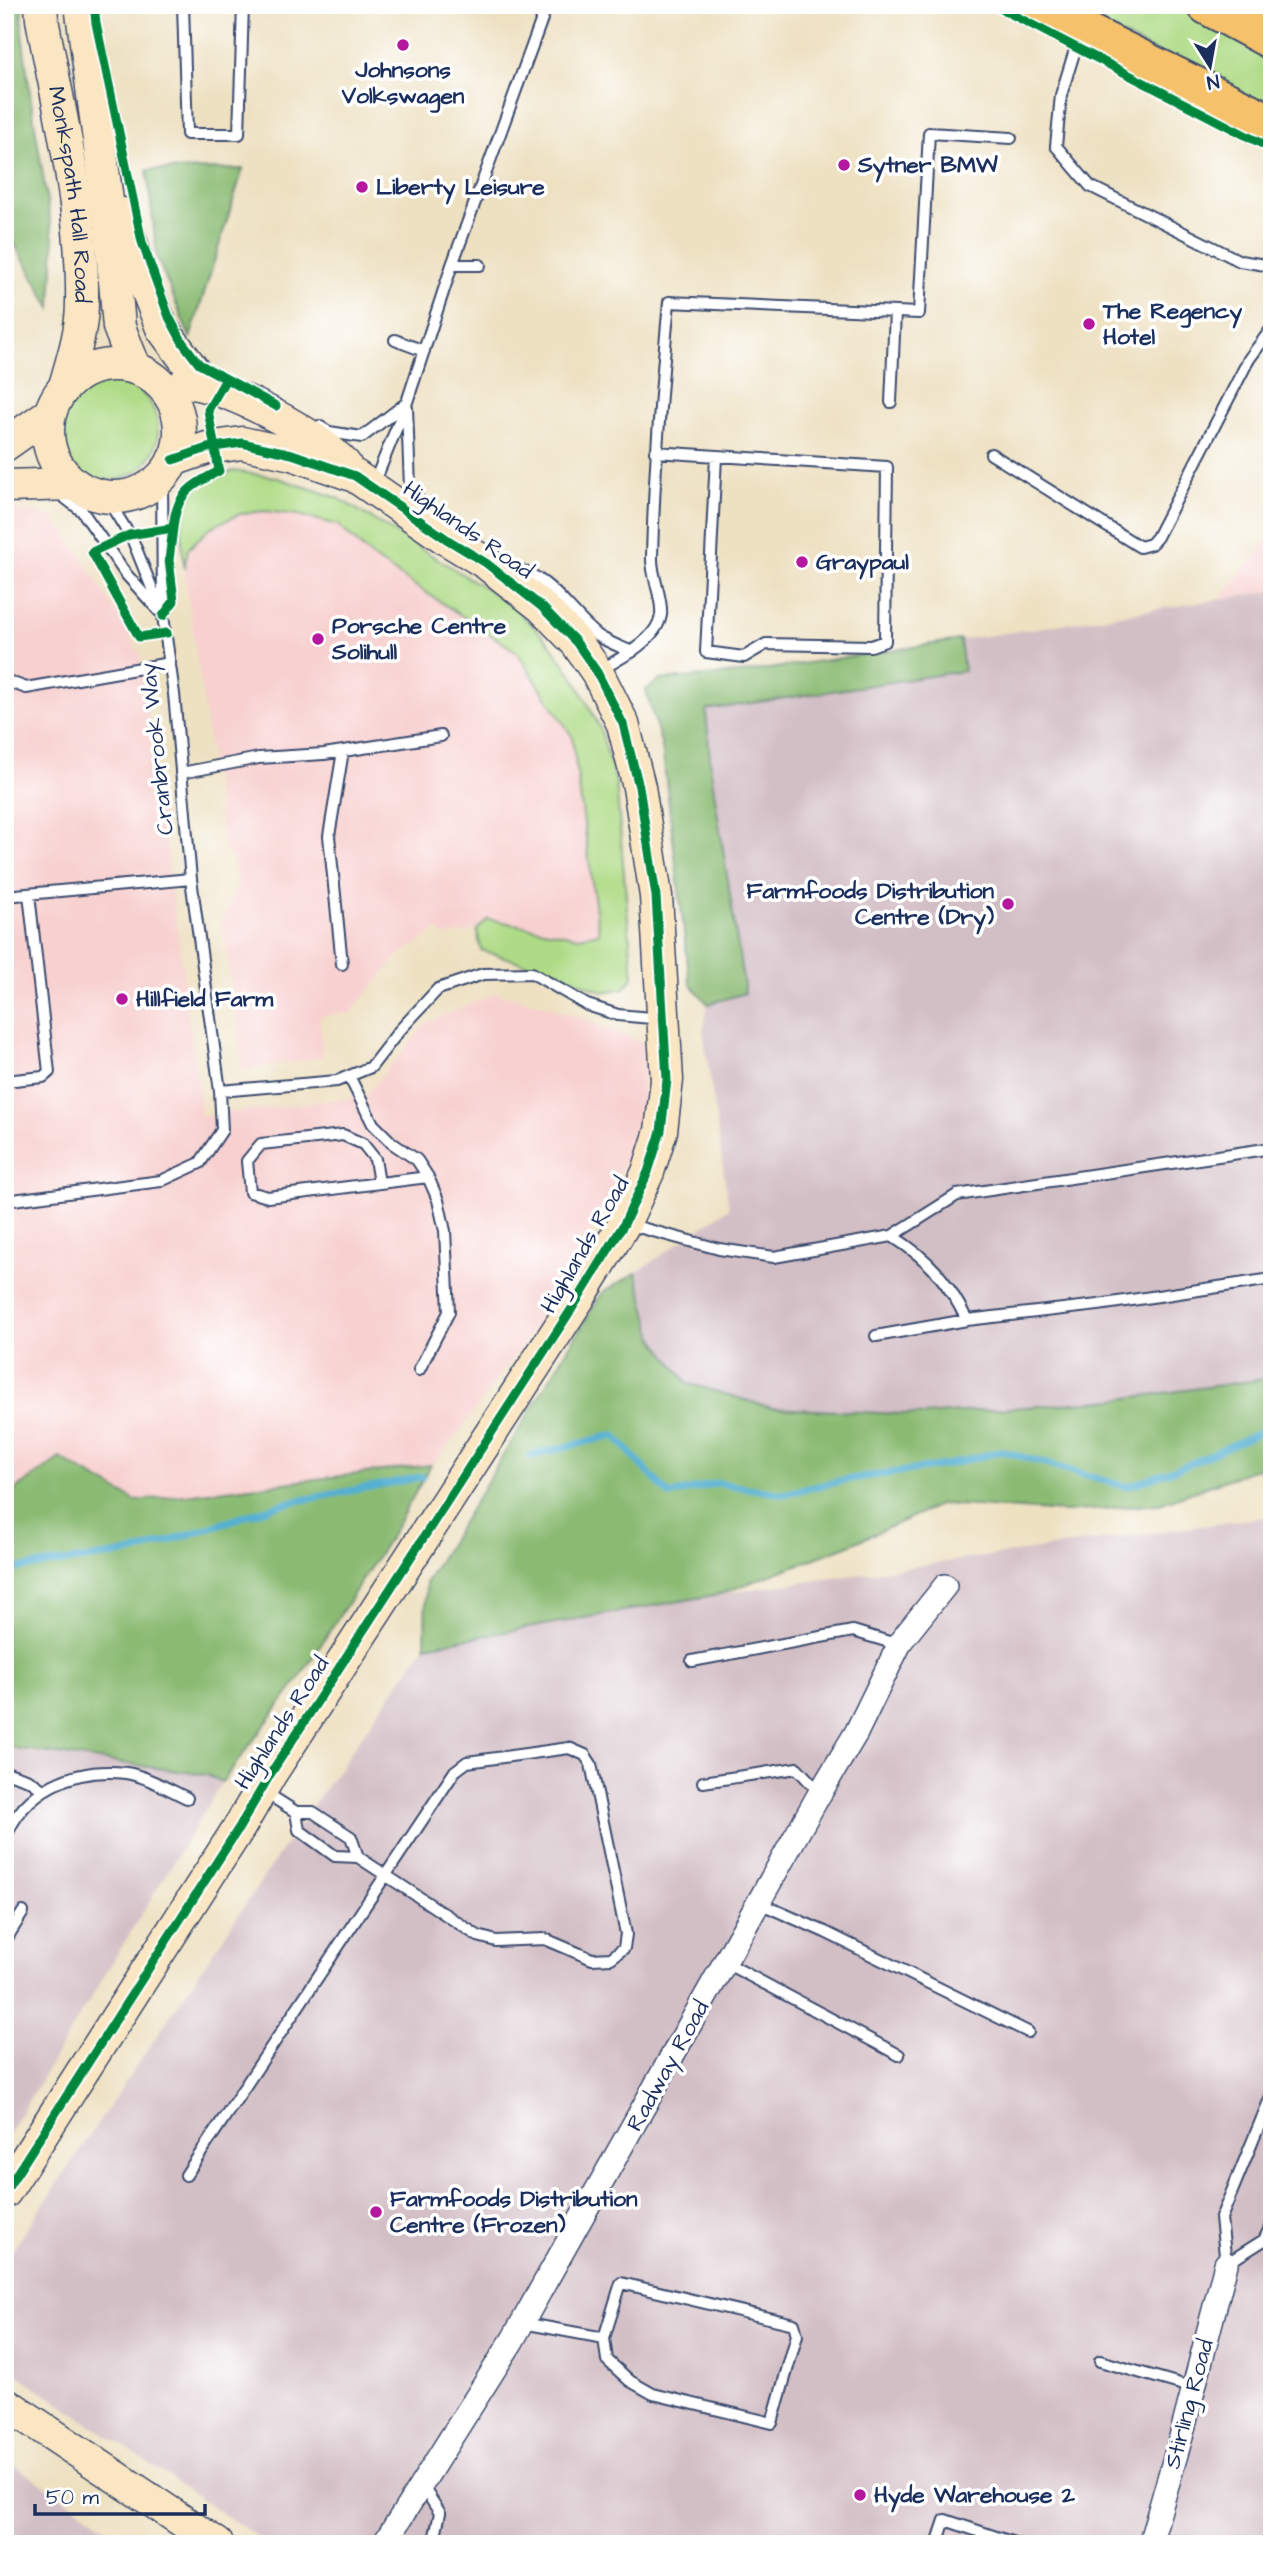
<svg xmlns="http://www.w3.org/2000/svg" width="1277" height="2549" viewBox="0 0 1277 2549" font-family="'Architects Daughter',sans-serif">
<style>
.built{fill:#f7d0cf}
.industrial{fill:#d2bec5}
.green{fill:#afdb86;stroke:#658572;stroke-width:2}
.forest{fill:#8bbb73;stroke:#537568;stroke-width:2}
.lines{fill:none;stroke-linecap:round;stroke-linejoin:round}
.stream{stroke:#55b0d2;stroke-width:7}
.lane-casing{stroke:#3b4a6d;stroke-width:14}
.street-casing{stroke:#3b4a6d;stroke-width:26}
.secondary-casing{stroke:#3b4a6d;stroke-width:35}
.highway-casing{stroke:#3b4a6d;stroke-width:42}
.lane{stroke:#fff;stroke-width:10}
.street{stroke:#fff;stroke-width:23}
.secondary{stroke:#fbe6c4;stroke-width:32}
.highway{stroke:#f5c16b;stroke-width:38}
.cycleway-casing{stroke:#fff;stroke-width:13}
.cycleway{stroke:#00873e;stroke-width:9}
.poi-dot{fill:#b5179e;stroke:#fff;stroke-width:2.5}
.labels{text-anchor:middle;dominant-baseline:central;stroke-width:7;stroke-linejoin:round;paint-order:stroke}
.poi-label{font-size:23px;font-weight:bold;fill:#1b2f5e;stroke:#fff;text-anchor:start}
.street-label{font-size:23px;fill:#1b2f5e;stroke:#fff}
</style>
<rect width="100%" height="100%" fill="#fff"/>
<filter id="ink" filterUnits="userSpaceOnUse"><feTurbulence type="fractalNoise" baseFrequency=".0143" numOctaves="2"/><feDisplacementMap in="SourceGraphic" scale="14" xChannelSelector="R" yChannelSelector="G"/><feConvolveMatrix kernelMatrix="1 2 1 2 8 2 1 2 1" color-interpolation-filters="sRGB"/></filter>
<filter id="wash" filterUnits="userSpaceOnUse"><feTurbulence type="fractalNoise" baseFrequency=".00686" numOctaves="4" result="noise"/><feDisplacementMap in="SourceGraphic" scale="28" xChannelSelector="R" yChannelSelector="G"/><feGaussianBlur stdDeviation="1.57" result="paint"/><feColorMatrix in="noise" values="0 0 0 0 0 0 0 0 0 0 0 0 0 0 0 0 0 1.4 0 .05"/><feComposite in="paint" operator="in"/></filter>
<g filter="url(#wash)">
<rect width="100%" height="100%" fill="#eee1c2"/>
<path class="built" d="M 17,510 L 53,517 L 90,569 L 140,654 L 202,1116 L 365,1096 L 426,1023 L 496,993 L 549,1006 L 644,1043 L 641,1128 L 565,1286 L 451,1443 L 431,1465 L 136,1501 L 60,1458 L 11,1492 L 5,1493 L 5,513 Z
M 265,511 L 298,515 L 338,525 L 373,558 L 517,652 L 572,736 L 599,934 L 579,937 L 489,919 L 477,930 L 445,936 L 438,930 L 398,956 L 351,1013 L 320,1016 L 322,1057 L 243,1070 L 222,919 L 238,884 L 234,863 L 224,848 L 184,569 L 188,549 L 211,527 L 240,514 Z
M 1272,535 L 1272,591 L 1220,599 Z"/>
<path class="industrial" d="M 1272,591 L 1272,1378 L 1114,1400 L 924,1415 L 772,1408 L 687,1383 L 654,1338 L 636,1273 L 729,1208 L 703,1031 L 708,1004 L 745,993 L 711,771 L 706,710 L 963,671 L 960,640 Z
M 1272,1516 L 1272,2544 L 268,2544 L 6,2367 L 5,2261 L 280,1853 L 425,1646 L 726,1593 Z
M 5,1749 L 207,1775 L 222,1782 L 5,2139 Z
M 5,2459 L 132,2544 L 5,2544 Z"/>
<path class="green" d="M 1063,5 L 1177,5 L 1272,56 L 1272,111 Z
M58 430a50 50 0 1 1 100 0a50 50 0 1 1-100 0Z
M 233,471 L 275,477 L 338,498 L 511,604 L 547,640 L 575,679 L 600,728 L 616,783 L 633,977 L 625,988 L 604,992 L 559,974 L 481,950 L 477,930 L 488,919 L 579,937 L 599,933 L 572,736 L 517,652 L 373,558 L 338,525 L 298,515 L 265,511 L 240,514 L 211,527 L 188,549 L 184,569 C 183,540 173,502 202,484 C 211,479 223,475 233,471 Z"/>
<path class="forest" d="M 5,5 L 22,5 L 22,33 L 31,101 L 54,244 L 51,308 L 5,227 Z
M 243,169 L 190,338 L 157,257 L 147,170 Z
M 960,640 L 964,671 L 706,710 L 711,771 L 745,993 L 708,1004 L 690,983 L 662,747 L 646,690 L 660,680 L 748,672 Z
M 636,1273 L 654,1338 L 687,1383 L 772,1408 L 924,1415 L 1114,1400 L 1272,1378 L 1272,1477 L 1261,1467 L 1160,1504 L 1067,1512 L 941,1504 L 847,1546 L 720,1594 L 425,1646 L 426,1582 L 602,1293 Z
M 60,1458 L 136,1501 L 431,1465 L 393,1532 L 297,1682 L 222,1782 L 207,1775 L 5,1747 L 5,1493 L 12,1492 Z"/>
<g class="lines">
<path class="stream" d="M 530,1456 L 614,1435 L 669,1495 L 718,1483 L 783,1494 L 844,1480 L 947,1465 L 1002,1451 L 1127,1487 L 1190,1464 L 1272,1427
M 5,1570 L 135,1552 L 282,1504 L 422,1477"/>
</g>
</g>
<g filter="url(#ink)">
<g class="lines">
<g class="lane-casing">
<path id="lane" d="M 183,5 L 187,134 L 239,134 L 243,5
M 1079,37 L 1061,95 L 1056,146 L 1090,186 L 1240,261 L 1272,266
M 452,265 L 480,265
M 395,340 L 424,351
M 891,402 L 895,312
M 407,408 L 410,488 L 428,512
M 319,426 L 329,432 L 362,437 L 405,404
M 655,452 L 887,467 L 885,641 L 871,646 L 766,644 L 744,657 L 706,652 L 716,457
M 991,454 L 1140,547 L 1151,544 L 1157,537 L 1249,359 L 1272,328
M 162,476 L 163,610
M 373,486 L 407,402 L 452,265 L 547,5
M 56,491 L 82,511 L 125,573 L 159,611
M 507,567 C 551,574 566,610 597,635 C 607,642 621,647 632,652
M 600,670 C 620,659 657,640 661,615 C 663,598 651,576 652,557 C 654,472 661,387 669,302 L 919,313 L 929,133 L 1011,138
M 5,680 L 26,688 L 170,663
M 181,773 L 259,758 L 324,754 L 441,736
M 191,879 L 220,1091
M 5,896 L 191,879 L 174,694 L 163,616 L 133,541 L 114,510 L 98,495
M 342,964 L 329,836 L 343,751
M 349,1076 L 373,1124 L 392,1143 L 417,1160 L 428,1177 L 438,1200 L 445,1231 L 449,1312 L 419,1370
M 5,1081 L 43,1077 L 49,1072 L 29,894
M 379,1183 L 375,1159 L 363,1144 L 343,1135 L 261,1144 L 247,1161 L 250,1192 L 268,1197 L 428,1177
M 5,1186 L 7,1201
M 5,1201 L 161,1181 L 200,1163 L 222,1130 L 220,1091 L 337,1081 L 371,1067 L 399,1031 L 438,989 L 483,974 L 532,973 L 587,1005 L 618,1015 L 662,1019
M 627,1224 L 719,1249 L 774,1257 L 892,1236 L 957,1195 L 1272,1148
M 892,1236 C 930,1260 947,1280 967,1320 L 1098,1305 L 1272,1279
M 876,1336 L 967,1320
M 692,1661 L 853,1631 L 899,1645
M 5,1772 L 29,1780 L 42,1789
M 703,1782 L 797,1768 L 820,1793
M 263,1791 L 296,1812 L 313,1812 L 351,1837 L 358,1857
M 5,1839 C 24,1789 74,1767 126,1773 C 146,1776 168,1789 187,1798
M 759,1903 L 825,1932 L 1028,2032
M 5,1941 L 23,1912
M 726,1963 L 899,2055
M 1272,2094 L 1221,2218 L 1226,2264 L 1264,2240 L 1272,2224
M 186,2175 L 455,1771 L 467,1762 L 569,1748 L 585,1755 L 591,1764 L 626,1934 L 624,1948 L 611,1958 L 592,1959 L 545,1939 L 496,1941 L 478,1936 L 358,1857 L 335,1856 L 299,1830 L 296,1812
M 523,2323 L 604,2338 L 621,2283 L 794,2324 L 797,2335 L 772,2423 L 653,2394 L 630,2381 L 607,2360 L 604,2338
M 1100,2361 L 1194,2388
M 421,2484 L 440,2513 L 433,2544
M 937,2544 L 945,2520 L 1017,2544"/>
</g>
<g class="street-casing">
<path id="street" d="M 384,2544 L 512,2341 L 820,1793 L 856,1733 L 901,1641 L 945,1586
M 1150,2544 L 1181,2437 L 1226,2264"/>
</g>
<g class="secondary-casing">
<g id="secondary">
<path id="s1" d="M 41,5 L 42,19 C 59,111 84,207 82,302 C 82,331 73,358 65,386"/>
<path d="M 81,5 L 110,223 L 119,327 L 135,368"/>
<path d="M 123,214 L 139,269 L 162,328 L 204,385"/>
<circle cx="114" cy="431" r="66"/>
<path d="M 186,382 C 231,388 314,432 345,465"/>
<path d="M 5,445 L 49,414"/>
<path d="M 5,486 L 74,484"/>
<path d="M 5,2192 L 240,1826 L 271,1773 L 580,1296 L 624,1224 L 648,1172 L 661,1131 L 667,1080 L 656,896 L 639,787 L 623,724 L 597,672 L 576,642 L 542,607 L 486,563 L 448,540 L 355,476 L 292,454 L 242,443 L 207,448 L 173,460"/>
<path d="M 5,2403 L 217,2544"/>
</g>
</g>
<g class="highway-casing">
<path id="highway" d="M 1030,5 L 1272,124
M 1207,5 L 1272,40"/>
</g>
<use href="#lane" class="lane"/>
<use href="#street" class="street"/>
<use href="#secondary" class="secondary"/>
<use href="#highway" class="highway"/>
<g class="cycleway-casing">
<path id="cycleway" d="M 94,5 L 96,23 L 142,242 L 169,317 L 183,343 L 199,364 L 276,406
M 994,5 L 1272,149
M 163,616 L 174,601 L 169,560 L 173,528
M 167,633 L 139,637 L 92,552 L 129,535 L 173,528 C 176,494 190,486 219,471 L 208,410 L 226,379
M 5,2192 L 240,1826 L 271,1773 L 580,1296 L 624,1224 L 648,1172 L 661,1131 L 667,1080 L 656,896 L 639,787 L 623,724 L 597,672 L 576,642 L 542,607 L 486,563 L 448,540 L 355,476 L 292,454 L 242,443 L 207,448 L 173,460"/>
</g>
<use href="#cycleway" class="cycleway"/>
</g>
</g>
<g class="poi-dot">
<circle cx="403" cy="45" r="7"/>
<circle cx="844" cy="165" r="7"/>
<circle cx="362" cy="187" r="7"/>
<circle cx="1089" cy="324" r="7"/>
<circle cx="802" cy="562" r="7"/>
<circle cx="318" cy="639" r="7"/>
<circle cx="1008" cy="904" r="7"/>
<circle cx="122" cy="999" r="7"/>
<circle cx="376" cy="2212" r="7"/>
<circle cx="860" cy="2495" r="7"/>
</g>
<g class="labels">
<g class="poi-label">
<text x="403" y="70" text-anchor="middle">Johnsons<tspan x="403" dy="26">Volkswagen</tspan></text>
<text x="858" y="165">Sytner BMW</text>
<text x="376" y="187">Liberty Leisure</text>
<text x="1103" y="311">The Regency<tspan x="1103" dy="26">Hotel</tspan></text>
<text x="816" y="562">Graypaul</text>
<text x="332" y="626">Porsche Centre<tspan x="332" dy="26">Solihull</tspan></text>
<text x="994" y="891" text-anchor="end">Farmfoods Distribution<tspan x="994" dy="26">Centre (Dry)</tspan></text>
<text x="136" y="999">Hillfield Farm</text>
<text x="390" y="2199">Farmfoods Distribution<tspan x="390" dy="26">Centre (Frozen)</tspan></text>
<text x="874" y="2495">Hyde Warehouse 2</text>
</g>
<g class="street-label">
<text stroke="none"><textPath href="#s1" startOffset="192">Monkspath Hall Road</textPath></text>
<text transform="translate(468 530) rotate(35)">Highlands Road</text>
<text transform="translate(157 749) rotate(-96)">Cranbrook Way</text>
<text transform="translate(585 1245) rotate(-60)">Highlands Road</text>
<text transform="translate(282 1723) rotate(-57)">Highlands Road</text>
<text transform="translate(668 2066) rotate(-61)">Radway Road</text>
<text transform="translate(1189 2404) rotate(-75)">Stirling Road</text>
</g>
</g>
<rect width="1277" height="2549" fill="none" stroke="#fff" stroke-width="28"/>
<g transform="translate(1210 66) rotate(169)" stroke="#ffffff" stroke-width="5" paint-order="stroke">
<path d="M0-5L12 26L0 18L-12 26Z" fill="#1b2f5e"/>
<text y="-10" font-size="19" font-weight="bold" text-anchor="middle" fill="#1b2f5e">N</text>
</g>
<path d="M35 2504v10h170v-10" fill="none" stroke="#1b2f5e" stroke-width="3.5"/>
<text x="46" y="2504" font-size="21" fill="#1b2f5e" stroke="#ffffff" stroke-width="5" paint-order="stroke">50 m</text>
</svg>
